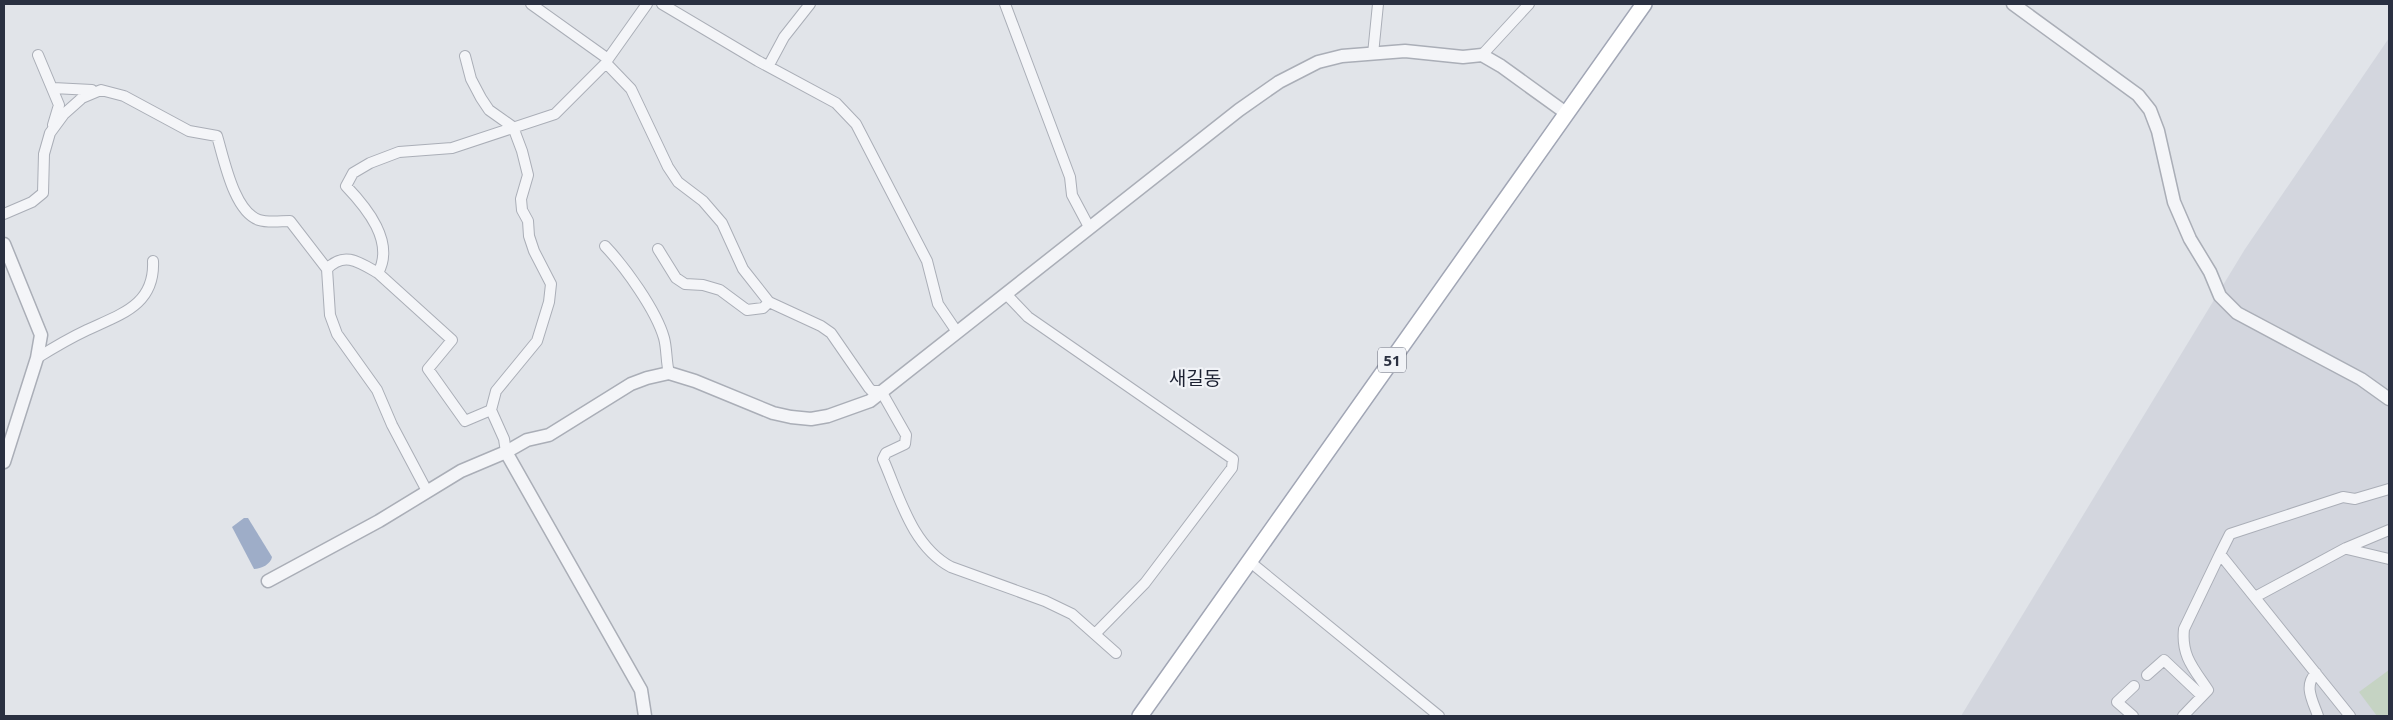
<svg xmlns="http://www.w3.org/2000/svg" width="2393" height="720" viewBox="0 0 2393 720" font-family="'Open Sans','Noto Sans KR',sans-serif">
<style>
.built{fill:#d3d6de}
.green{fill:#c5d3c3}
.water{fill:#9eadc8}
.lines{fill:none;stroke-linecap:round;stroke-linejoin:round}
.minor-casing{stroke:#aaaeb7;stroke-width:12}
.tertiary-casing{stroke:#aaaeb7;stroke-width:15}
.primary-casing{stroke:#a1a6b5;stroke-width:18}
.minor{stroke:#f4f5f8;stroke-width:10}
.tertiary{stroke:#f4f5f8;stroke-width:12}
.primary{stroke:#fff;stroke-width:15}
.labels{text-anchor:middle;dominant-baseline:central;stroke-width:4.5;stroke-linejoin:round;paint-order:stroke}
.shield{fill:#f1f3f7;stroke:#666a78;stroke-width:1}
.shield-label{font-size:15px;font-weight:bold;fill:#2a3041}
.quarter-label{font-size:19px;fill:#1c2132;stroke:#f1f3f7}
</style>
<rect width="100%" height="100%" fill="#e1e4e9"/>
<path class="built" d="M 2389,38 L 2389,716 L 1961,716 L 2245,249 Z"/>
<path class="green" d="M 2389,670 L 2389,716 L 2377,716 L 2359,692 Z"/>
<path class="water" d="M 244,518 L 248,518 L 272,557 C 271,564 261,569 254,569 L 232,527 Z"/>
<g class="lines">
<g class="minor-casing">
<path id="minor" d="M 531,4 L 608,59 L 606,63 L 631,89 L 668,167 L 678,182 L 703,201 L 722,223 L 743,269 L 769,302 L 821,326 L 831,333 L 869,388 L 872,391 L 881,391 L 906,435 L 905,444 L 886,453 L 883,459 C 900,498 912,546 951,567 L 1045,601 L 1072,614 L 1116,653
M 662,4 L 758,61 L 836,103 L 856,124 L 927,261 L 938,304 L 957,332
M 1005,4 L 1070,177 L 1072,195 L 1089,227
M 1373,54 L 1378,4
M 38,55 L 59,105 L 53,125
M 1482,55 L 1529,4
M 465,56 L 471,79 L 481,98 L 489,110 L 513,127 L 522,151 L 528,175 L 521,199 L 522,210 L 528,221 L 529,236 L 534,251 L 551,284 L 549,302 L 537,341 L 496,391 L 491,410
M 608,59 L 647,4
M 769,65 L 784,37 L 810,4
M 53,88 L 92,90
M 4,214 L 32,202 L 43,193 L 44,154 L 50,133 L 64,114 L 82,98 L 101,90 L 124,96 L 189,131 L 217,136 C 224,159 234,212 259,220 C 268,223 281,221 290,221 L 327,269 C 344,251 359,262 378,273
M 605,246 C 625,267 656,310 664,338 C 667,349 666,362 669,373
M 658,249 L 676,278 L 685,284 L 703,285 L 720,290 L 747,310 L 763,308 L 769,302
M 327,269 L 330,315 L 337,334 L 377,390 L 392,425 L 427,491
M 1006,294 L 1028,317 L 1233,459 L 1232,468 L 1145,583 L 1095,634
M 37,358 C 53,348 70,338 87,330 C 121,314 155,305 153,261
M 506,452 L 504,439 L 491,410 L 465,421 L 428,369 L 452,340 L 378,273 C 395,242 367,208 346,186 L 353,173 L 370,163 L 399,152 L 452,148 L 555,114 L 606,63
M 2347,549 L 2389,559
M 1249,561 L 1439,716
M 2255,597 L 2346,548 L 2389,530
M 2316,673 C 2303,686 2313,701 2318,716
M 2147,675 L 2164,660 L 2202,696
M 2133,716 L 2117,702 L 2134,686
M 2183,716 L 2208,690 C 2194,669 2181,656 2184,629 L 2220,554
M 2350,716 L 2220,554 L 2230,534 L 2343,497 L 2355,499 L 2389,489"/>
</g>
<g class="tertiary-casing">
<path id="tertiary" d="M 2013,4 L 2138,95 L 2150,110 L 2158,131 L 2174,202 L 2190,239 L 2210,272 L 2220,296 L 2237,313 L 2361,379 L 2389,399
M 4,244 L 41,335 L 37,358 L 4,462
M 506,452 L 641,690 L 645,716
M 268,581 L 379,521 L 461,471 L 506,452 L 527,440 L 549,435 L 631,384 L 647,378 L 669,373 L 695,381 L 773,413 L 791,417 L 811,419 L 828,416 L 870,401 L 1239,110 L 1279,82 L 1318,62 L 1342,56 L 1405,51 L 1463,57 L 1482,55 L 1501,66 L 1566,113"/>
</g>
<g class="primary-casing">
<path id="primary" d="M 1140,716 L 1644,4"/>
</g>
<use href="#minor" class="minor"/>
<use href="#tertiary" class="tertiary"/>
<use href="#primary" class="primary"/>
</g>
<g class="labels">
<rect class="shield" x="1378" y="347.5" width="28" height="25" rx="4"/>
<g class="shield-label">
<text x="1392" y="360">51</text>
</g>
<g class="quarter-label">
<text x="1195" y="378">새길동</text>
</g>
</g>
<rect width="2393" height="720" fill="none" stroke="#2a3041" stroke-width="10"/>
</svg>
